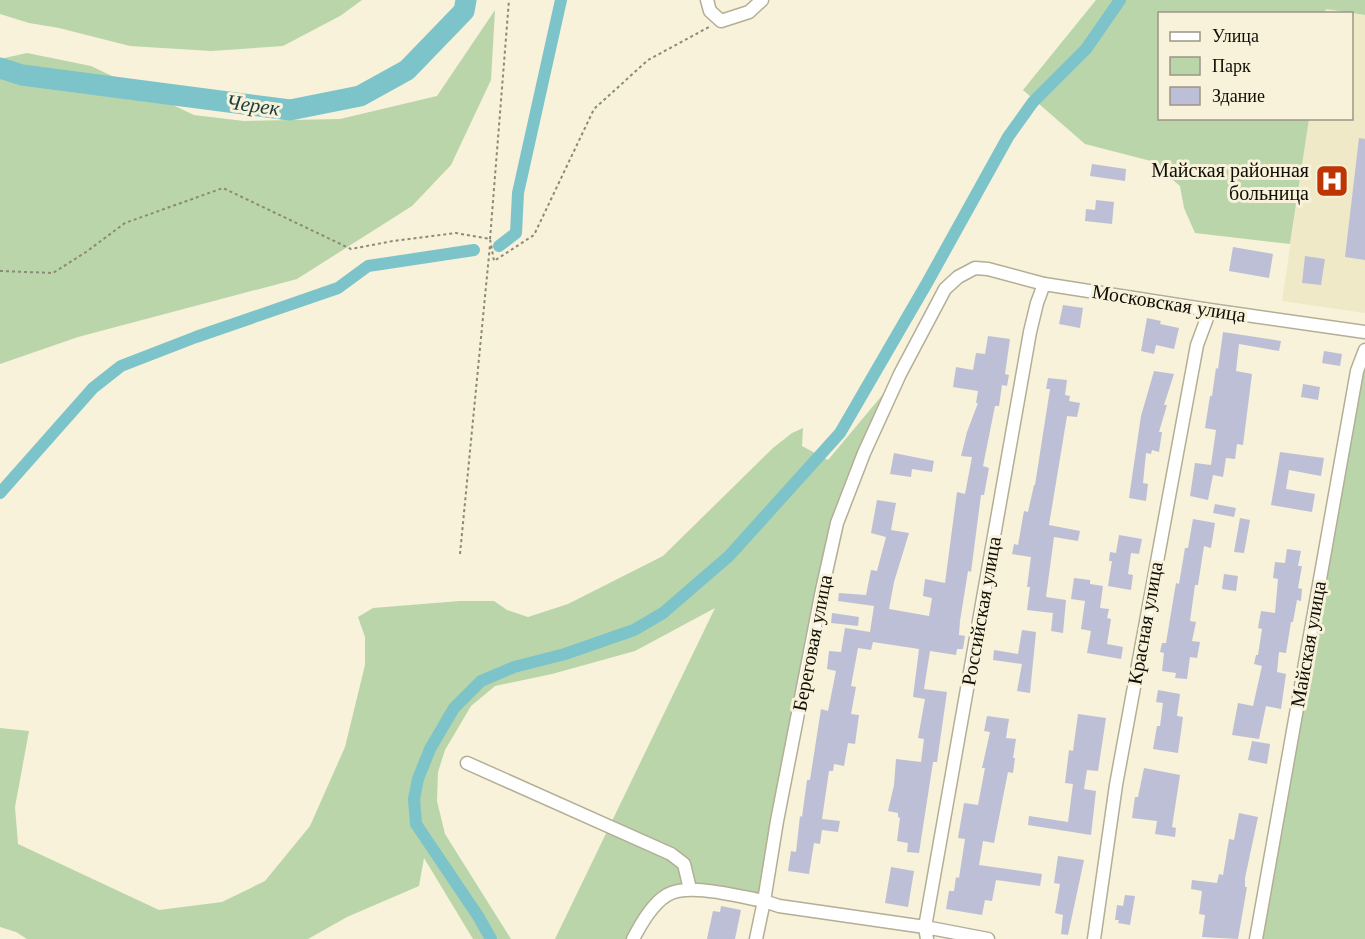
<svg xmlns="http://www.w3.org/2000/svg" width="1365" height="939" viewBox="0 0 1365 939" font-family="Georgia,serif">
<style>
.built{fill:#f0e9c8}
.green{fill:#bad5aa}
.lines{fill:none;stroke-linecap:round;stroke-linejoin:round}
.canal{stroke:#7cc3ca;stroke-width:12}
.river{stroke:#7cc3ca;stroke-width:21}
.building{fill:#bdbfd7}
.minor-casing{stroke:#b3ae96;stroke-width:15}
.path{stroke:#8c8977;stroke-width:2;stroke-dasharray:3 3;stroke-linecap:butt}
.minor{stroke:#fff;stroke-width:12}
.labels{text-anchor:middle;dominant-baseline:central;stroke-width:6;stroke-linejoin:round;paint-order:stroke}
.poi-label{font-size:20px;fill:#100e06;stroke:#f7f2d9;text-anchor:end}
.street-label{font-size:20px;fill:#100e06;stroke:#f7f2d9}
.water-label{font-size:21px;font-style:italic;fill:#1a3d40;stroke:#f7f2d9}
</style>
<rect width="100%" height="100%" fill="#f7f2d9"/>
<path class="built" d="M 1325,9 L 1365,15 L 1365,313 L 1282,301 L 1309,119 L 1352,118 L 1352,14 L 1324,13 Z"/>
<path class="green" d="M 0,0 L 362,0 L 340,16 L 283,46 L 211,51 L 130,46 L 59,28 L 29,23 L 0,14 Z
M 1096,0 L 1365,0 L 1365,15 L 1326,9 L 1324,14 L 1160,14 L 1160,118 L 1309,119 L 1290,244 L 1195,233 L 1184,208 L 1180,186 L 1151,161 L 1085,144 L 1023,90 Z
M 495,10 L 491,80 L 451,165 L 412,206 L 297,279 L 78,337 L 0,364 L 0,59 L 27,53 L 91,66 L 194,115 L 244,121 L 340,119 L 437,96 Z
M 1365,350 L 1365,939 L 1260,939 Z
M 900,374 L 837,523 L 764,901 L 675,891 L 633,939 L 555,939 L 715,608 L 635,651 L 552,674 L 495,686 L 471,706 L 445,750 L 438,772 L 437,801 L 445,834 L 511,939 L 473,939 L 424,858 L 419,886 L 347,917 L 308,939 L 27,939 L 16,932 L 0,927 L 0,728 L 29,731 L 15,807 L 18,844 L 159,910 L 222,902 L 265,881 L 310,826 L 345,747 L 365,665 L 365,637 L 358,617 L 373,608 L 460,601 L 494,601 L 507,610 L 528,617 L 568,604 L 663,556 L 773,448 L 792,433 L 803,428 L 802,446 L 828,460 Z"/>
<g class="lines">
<path class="canal" d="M 499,246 L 516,233 L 518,193 L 561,0
M 0,493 L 93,388 L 121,366 L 196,337 L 338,288 L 368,266 L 474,250
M 491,939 L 478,916 L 416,824 L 414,799 L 418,779 L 430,749 L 454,708 L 481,681 L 514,667 L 565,654 L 634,630 L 663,613 L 729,556 L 840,433 L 927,283 L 1008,137 L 1033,102 L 1086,49 L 1120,0"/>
<path class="river" d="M 0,68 L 22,75 L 290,110 L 360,96 L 407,70 L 464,11 L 466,0"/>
</g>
<path class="building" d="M 1359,138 L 1365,139 L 1365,260 L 1345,257 Z
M 1092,164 L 1126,169 L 1125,181 L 1090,176 Z
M 1096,200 L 1114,202 L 1112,224 L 1085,221 L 1086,209 L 1095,210 Z
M 1233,247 L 1273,254 L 1269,278 L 1229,271 Z
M 1305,256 L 1325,259 L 1321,285 L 1302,283 Z
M 1063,305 L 1083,308 L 1080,328 L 1059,324 Z
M 1147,318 L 1161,321 L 1160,324 L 1179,328 L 1174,349 L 1156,345 L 1154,354 L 1141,351 Z
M 1223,332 L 1281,341 L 1279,351 L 1239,344 L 1236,371 L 1252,374 L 1243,445 L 1237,444 L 1235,459 L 1226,458 L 1223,477 L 1213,475 L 1208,500 L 1190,496 L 1195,463 L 1211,465 L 1216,430 L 1205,428 L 1210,396 L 1212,396 L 1216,368 L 1218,369 Z
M 988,336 L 1010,339 L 1005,374 L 1009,375 L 1007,386 L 1002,385 L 999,406 L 995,406 L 983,466 L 989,468 L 984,495 L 981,495 L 971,572 L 968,571 L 960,621 L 959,635 L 965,636 L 963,649 L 957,649 L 956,655 L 930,651 L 924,689 L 947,692 L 937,762 L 933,762 L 919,853 L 907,852 L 908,843 L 897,841 L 900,818 L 898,817 L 898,813 L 888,811 L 894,785 L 896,759 L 921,762 L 924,739 L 918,738 L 925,699 L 913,697 L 919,649 L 873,642 L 871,650 L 858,648 L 851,686 L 856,687 L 851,714 L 859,715 L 855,744 L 848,743 L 844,766 L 834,764 L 833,771 L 829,771 L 822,819 L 840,821 L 838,832 L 822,830 L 820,844 L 814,843 L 809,874 L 788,871 L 791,851 L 796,852 L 800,816 L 802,817 L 807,780 L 810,780 L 821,709 L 828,711 L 836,671 L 827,669 L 829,651 L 841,652 L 845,628 L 870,632 L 874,606 L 838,601 L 839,593 L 866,595 L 871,570 L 877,571 L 886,537 L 871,533 L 877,500 L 896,503 L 891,530 L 909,533 L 894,582 L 889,609 L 929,616 L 932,598 L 923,596 L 925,579 L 945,583 L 957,492 L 965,494 L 972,457 L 961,456 L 967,432 L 978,403 L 976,403 L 978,391 L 953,387 L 956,367 L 973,370 L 976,353 L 985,354 Z
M 1324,351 L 1342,354 L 1340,366 L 1322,363 Z
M 1154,371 L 1174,374 L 1164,405 L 1167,405 L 1159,432 L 1162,432 L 1159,452 L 1152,450 L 1151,454 L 1146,453 L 1143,483 L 1148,484 L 1146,501 L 1129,498 L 1141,416 Z
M 1048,378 L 1067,380 L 1065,395 L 1070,396 L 1069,401 L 1080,403 L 1077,417 L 1067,416 L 1049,525 L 1080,531 L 1078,541 L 1054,537 L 1046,597 L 1066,600 L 1063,633 L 1051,631 L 1053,613 L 1027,610 L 1030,587 L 1027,587 L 1031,557 L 1012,554 L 1014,544 L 1018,545 L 1024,511 L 1028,512 L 1034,485 L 1035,485 L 1050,389 L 1046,389 Z
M 1303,384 L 1320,387 L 1318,400 L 1301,397 Z
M 1280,452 L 1324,458 L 1321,476 L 1289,470 L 1286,489 L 1315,494 L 1312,512 L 1271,505 Z
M 894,453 L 934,461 L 932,472 L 912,469 L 911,477 L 890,474 Z
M 1215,504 L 1236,508 L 1234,517 L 1213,513 Z
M 1240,518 L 1250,520 L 1244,553 L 1234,552 Z
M 1193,519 L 1215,523 L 1211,548 L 1204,546 L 1198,585 L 1195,585 L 1190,621 L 1196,622 L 1192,641 L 1200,642 L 1197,658 L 1190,657 L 1187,679 L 1175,678 L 1176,673 L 1162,671 L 1164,653 L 1160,652 L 1162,643 L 1166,643 L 1176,583 L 1179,584 L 1185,548 L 1188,548 Z
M 1119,535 L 1142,539 L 1139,554 L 1131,553 L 1128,574 L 1133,575 L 1131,590 L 1108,586 L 1112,561 L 1109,561 L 1110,552 L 1116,553 Z
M 1287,549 L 1301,551 L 1298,566 L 1302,566 L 1298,588 L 1302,589 L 1301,601 L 1297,600 L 1293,622 L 1291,622 L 1286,653 L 1279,652 L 1277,672 L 1286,674 L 1281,709 L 1266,706 L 1259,739 L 1232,735 L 1238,703 L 1253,706 L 1262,666 L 1254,664 L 1256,655 L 1258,655 L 1262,629 L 1258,628 L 1261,611 L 1275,613 L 1278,579 L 1273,578 L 1275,562 L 1285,563 Z
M 1224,574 L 1238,576 L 1236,591 L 1222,589 Z
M 1074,578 L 1090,580 L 1090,584 L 1103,586 L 1100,608 L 1109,609 L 1107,618 L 1111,619 L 1107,644 L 1123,647 L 1121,659 L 1087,653 L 1091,631 L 1081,629 L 1085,601 L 1071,599 Z
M 832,613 L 859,617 L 858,626 L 831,623 Z
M 1022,630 L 1036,632 L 1030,693 L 1017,691 L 1022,664 L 993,660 L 994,650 L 1018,654 Z
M 1158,690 L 1180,694 L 1177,716 L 1183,717 L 1178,753 L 1153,749 L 1157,726 L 1160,726 L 1163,703 L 1156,702 Z
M 1078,714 L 1106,718 L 1098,771 L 1087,770 L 1084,789 L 1096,791 L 1091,835 L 1028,825 L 1029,816 L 1068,822 L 1073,784 L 1065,783 L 1069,750 L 1073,751 Z
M 987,716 L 1009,719 L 1006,738 L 1016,739 L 1013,758 L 1015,758 L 1013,773 L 1008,772 L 994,843 L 983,841 L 979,865 L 1042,874 L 1040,886 L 996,880 L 992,901 L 985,900 L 982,915 L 946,909 L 949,891 L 954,891 L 956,877 L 959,878 L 965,839 L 958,838 L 964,803 L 978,805 L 985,768 L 982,768 L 990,732 L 984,731 Z
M 1252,741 L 1270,744 L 1267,764 L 1248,760 Z
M 1144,768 L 1180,775 L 1172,827 L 1176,828 L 1175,837 L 1155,834 L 1157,821 L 1132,818 L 1135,797 L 1138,797 Z
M 1239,813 L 1258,817 L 1245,878 L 1245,887 L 1247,887 L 1238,939 L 1202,937 L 1205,915 L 1199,914 L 1202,891 L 1191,889 L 1192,880 L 1217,883 L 1219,874 L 1223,875 L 1229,839 L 1234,840 Z
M 1058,856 L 1084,860 L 1068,935 L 1061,934 L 1063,915 L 1055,913 L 1060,884 L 1054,883 Z
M 891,867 L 914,871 L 908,907 L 885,903 Z
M 1125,895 L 1135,896 L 1130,925 L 1118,923 L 1119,920 L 1115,920 L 1117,905 L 1123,906 Z
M 721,906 L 741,910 L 735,939 L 707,939 L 713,911 L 720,912 Z"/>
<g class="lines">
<g class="minor-casing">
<path id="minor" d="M 707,0 L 710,11 L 721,21 L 749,12 L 762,0
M 467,763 L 671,854 L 684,864 L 690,889
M 633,939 C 641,924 652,904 667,895 C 689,882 740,897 764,901 L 777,821 L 822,590 L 837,523 L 864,453 L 900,374 L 945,289 L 958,277 L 975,268 L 988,269 L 1044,284 L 1210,310 L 1365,332
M 756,939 L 764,901 L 779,906 L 925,927 L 988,939
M 927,939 L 925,927 L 1030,332 L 1037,303 L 1044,284
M 1094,939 L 1116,785 L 1170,491 L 1197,345 L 1210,310
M 1256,939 L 1357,371 L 1365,350"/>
</g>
<path class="path" d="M 490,239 L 509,0
M 0,271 L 53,273 L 86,252 L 125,223 L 223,188 L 351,249 L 393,241 L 456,233 L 490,239 L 494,261 L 534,235 L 594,109 L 648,60 L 709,27
M 460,554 L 490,245"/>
<use href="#minor" class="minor"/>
</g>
<defs>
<g id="hospital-square" transform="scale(1.725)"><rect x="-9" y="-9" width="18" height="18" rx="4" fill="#bd3502" stroke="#f7f2d9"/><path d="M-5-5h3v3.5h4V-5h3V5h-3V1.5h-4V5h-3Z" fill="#fff"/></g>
</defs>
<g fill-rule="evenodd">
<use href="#hospital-square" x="1332" y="181"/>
</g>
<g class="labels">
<g class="poi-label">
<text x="1309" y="170">Майская районная<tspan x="1309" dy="23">больница</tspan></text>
</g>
<g class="street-label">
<text transform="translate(1169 303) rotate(9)">Московская улица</text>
<text transform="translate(981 611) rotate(-80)">Российская улица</text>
<text transform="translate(1145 623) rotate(-80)">Красная улица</text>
<text transform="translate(812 643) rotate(-79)">Береговая улица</text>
<text transform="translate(1308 644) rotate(-80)">Майская улица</text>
</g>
<g class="water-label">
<text transform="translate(253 105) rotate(8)">Черек</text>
</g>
</g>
<rect x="1158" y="12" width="195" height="108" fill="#f7f2d9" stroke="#9b9785" stroke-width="1.5"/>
<rect x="1170" y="32" width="30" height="9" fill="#ffffff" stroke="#9b9785" stroke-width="1.5"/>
<text x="1212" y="42" font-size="18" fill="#100e06">Улица</text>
<rect x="1170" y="57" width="30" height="18" fill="#bad5aa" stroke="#9b9785" stroke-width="1.5"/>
<text x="1212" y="72" font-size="18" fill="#100e06">Парк</text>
<rect x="1170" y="87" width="30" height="18" fill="#bdbfd7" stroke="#9b9785" stroke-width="1.5"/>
<text x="1212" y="102" font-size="18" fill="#100e06">Здание</text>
</svg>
